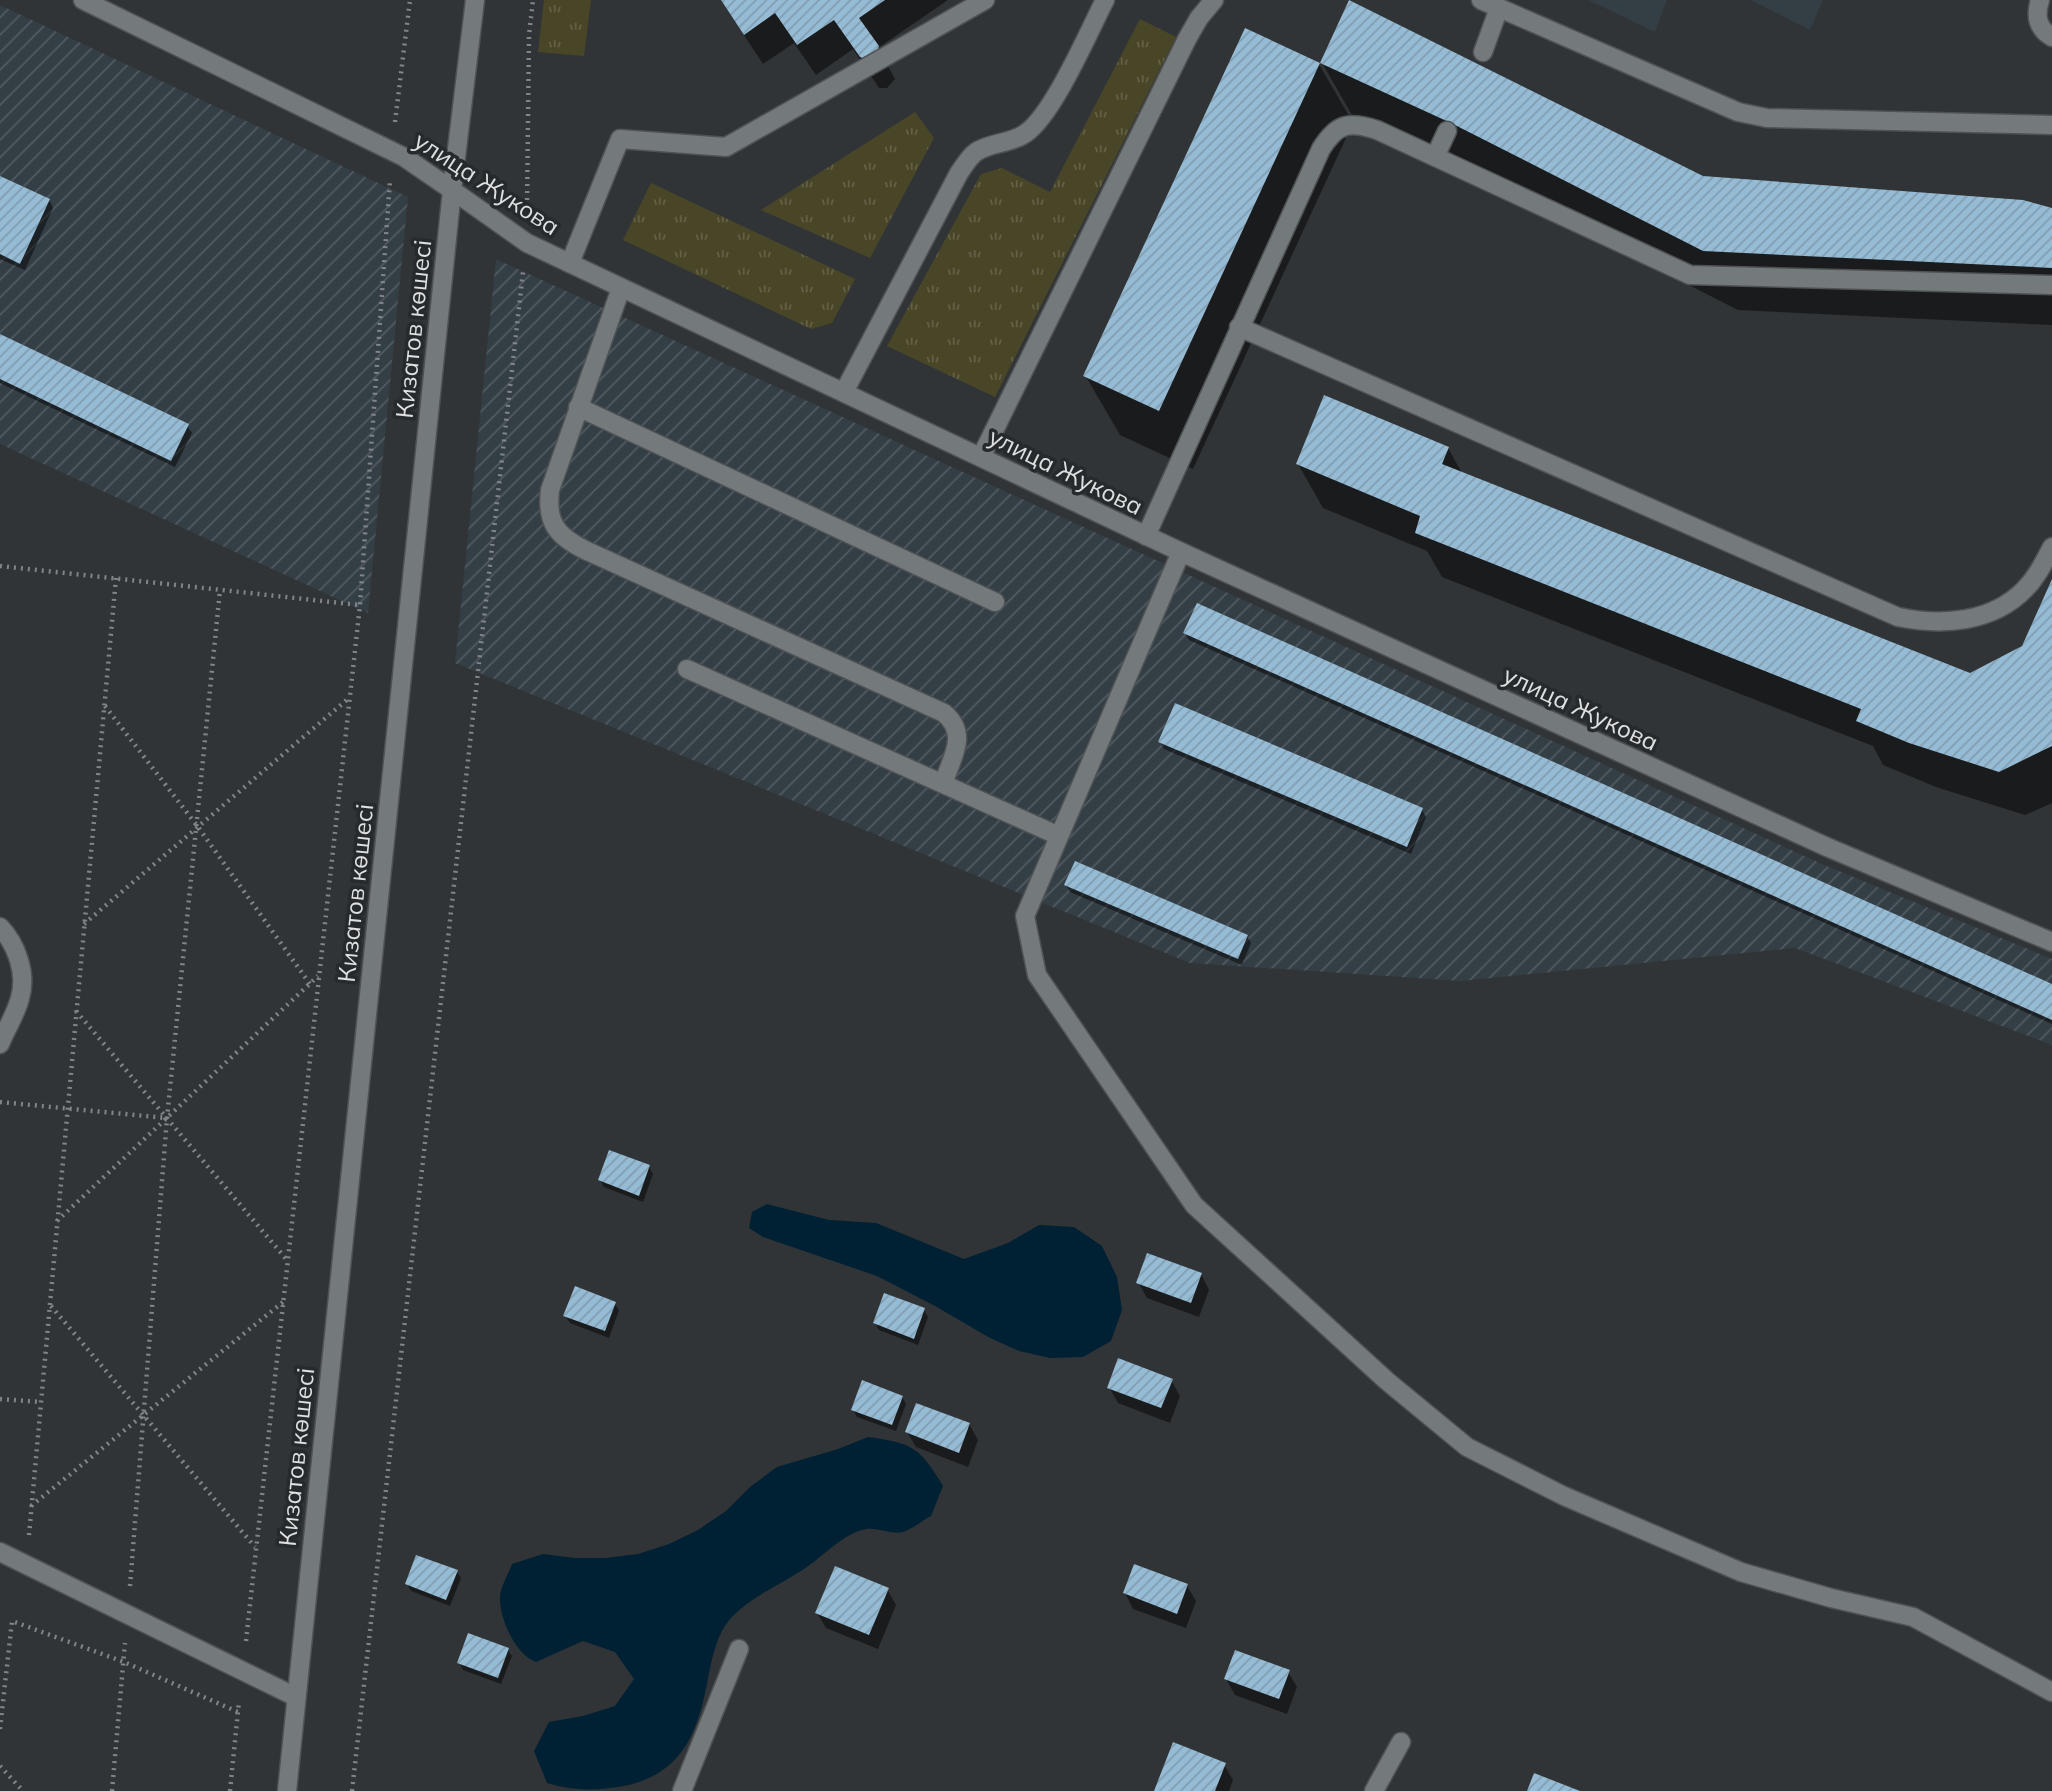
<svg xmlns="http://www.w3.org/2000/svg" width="2052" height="1791" viewBox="0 0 2052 1791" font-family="Mulish,sans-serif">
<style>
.built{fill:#343e45}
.industrial{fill:url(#industrial-furrows)}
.grass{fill:url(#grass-tufts)}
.water{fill:#002134}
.shadow{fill:#0007}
.building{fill:url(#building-hatch)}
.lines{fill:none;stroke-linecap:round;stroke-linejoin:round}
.service-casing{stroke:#4f5255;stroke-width:21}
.minor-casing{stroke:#4f5255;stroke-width:21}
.secondary-casing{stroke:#4f5255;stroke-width:21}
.path{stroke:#828587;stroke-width:4.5;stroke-dasharray:2 5;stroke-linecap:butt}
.service{stroke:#74797c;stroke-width:18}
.minor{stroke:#74797c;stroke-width:18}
.secondary{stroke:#74797c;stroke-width:18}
.labels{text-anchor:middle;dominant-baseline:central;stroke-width:7;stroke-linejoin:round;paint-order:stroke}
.street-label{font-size:24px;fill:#dee0e2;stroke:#262a2c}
</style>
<defs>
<pattern id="industrial-furrows" width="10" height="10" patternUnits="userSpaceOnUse" patternTransform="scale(1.75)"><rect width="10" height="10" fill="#343e45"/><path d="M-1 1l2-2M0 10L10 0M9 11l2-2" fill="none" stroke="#515a60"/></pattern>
<pattern id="grass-tufts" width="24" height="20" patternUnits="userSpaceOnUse" patternTransform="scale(1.75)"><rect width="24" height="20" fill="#494628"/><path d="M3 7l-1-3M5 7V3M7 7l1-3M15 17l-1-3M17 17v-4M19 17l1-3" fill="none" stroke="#636047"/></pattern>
<pattern id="building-hatch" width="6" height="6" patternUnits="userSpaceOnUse" patternTransform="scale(1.75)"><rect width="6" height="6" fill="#96bbd4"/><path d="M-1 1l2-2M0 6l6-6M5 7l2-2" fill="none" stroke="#819db0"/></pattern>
</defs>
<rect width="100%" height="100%" fill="#303436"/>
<path class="built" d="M 1588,0 L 1667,0 L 1655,32 Z
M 1751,0 L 1823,0 L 1810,30 Z"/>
<path class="industrial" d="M 0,5 L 408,197 L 368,613 L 0,444 Z
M 496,259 L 1822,864 L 2052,959 L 2052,1045 L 1795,948 L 1461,981 L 1190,963 L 455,663 Z"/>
<path class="grass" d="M 544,0 L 591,0 L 584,56 L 538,52 Z
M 1140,19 L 1176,37 L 995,397 L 887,346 L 981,174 L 1002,168 L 1050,192 Z
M 915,112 L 934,138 L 870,258 L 761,210 Z
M 651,183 L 855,279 L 832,323 L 811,329 L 623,240 Z"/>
<path class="water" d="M 767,1204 L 829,1220 L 876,1223 L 964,1259 L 1008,1243 L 1039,1225 L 1074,1227 L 1102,1246 L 1117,1277 L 1122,1310 L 1111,1341 L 1083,1357 L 1050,1358 L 1019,1351 L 990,1338 L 935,1306 L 877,1276 L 763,1237 L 749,1228 L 752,1212 Z
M 868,1437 C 912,1443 920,1447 943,1486 L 931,1516 C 922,1521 912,1529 903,1532 C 892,1535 878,1527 866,1529 C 842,1534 824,1556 804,1569 C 780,1585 750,1597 730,1619 C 717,1634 713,1655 709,1673 C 699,1728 686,1773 624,1786 C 595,1791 575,1791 547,1783 L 534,1751 L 549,1722 L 583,1716 L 615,1706 L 634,1679 L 615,1652 L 583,1641 L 536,1662 C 515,1654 499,1618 500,1596 C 501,1586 509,1573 512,1564 L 543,1554 L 575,1558 L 606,1558 L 638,1554 L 669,1544 L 698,1530 L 726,1511 L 750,1487 L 777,1467 L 838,1449 Z"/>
<path class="shadow" d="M 721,0 L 948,0 L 878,48 L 895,79 L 887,88 L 879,88 L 853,49 L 816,75 L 794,43 L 763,64 Z
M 1322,63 L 1702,177 L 2052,210 L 2052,325 L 1738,310 L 1486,182 L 1356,122 Z
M 1319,64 L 1353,123 L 1193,469 L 1120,435 L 1085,375 Z
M 0,178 L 49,200 L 53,208 L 25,270 L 0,259 Z
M 0,336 L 187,426 L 192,433 L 175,467 L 0,383 Z
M 1448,448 L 1463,475 L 1970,675 L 2023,647 L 2052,582 L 2052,803 L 2025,815 L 1936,787 L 1883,765 L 1873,746 L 1442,577 L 1427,551 L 1323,508 L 1298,464 Z
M 1185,633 L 2052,986 L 2052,1024 L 1189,640 Z
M 1160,742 L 1422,810 L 1426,817 L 1411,854 L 1164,749 Z
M 1066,885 L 1247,936 L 1251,943 L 1242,965 L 1070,892 Z
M 649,1167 L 653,1174 L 643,1202 L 604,1187 L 600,1180 Z
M 1201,1274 L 1209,1290 L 1199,1317 L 1147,1298 L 1138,1282 Z
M 614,1303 L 619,1310 L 609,1338 L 570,1323 L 565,1316 Z
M 924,1310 L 928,1317 L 918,1345 L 879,1330 L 875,1323 Z
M 1171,1380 L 1180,1396 L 1170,1423 L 1118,1403 L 1109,1387 Z
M 902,1397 L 906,1404 L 896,1431 L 857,1417 L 853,1410 Z
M 969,1424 L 978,1440 L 968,1467 L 916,1447 L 907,1432 Z
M 456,1571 L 461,1578 L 450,1606 L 411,1591 L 407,1584 Z
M 1187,1586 L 1196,1601 L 1186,1628 L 1133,1609 L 1125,1593 Z
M 887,1589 L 896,1605 L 878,1649 L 826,1628 L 817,1613 Z
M 507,1649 L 512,1656 L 501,1684 L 463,1670 L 459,1662 Z
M 1288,1672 L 1297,1687 L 1287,1714 L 1235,1695 L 1226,1679 Z
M 1224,1765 L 1233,1780 L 1229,1791 L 1156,1791 Z"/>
<path class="building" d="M 721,0 L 885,0 L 859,18 L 879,46 L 877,52 L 865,59 L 860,57 L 834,20 L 797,45 L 775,13 L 744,35 Z
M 1349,0 L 1703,176 L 2023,200 L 2052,208 L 2052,268 L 1703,251 L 1451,123 L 1320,63 L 1159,411 L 1083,376 L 1245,28 L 1320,63 Z
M 0,176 L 50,199 L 20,264 L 0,254 Z
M 0,334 L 189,424 L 171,461 L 0,379 Z
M 1324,395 L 1449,447 L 1442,464 L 1970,673 L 2022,646 L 2052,579 L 2052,746 L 1999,772 L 1909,743 L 1856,721 L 1861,709 L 1415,533 L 1420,516 L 1296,464 Z
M 1197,603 L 2052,984 L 2052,1020 L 1183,633 Z
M 1175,703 L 1423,808 L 1407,847 L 1158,742 Z
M 1075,861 L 1248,935 L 1238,959 L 1064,885 Z
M 609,1150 L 650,1165 L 639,1196 L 598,1180 Z
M 1147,1253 L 1202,1273 L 1191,1303 L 1136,1283 Z
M 575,1286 L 616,1302 L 605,1331 L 563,1316 Z
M 884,1293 L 925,1308 L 914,1339 L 873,1323 Z
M 1118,1358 L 1173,1379 L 1161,1408 L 1107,1388 Z
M 862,1380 L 903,1396 L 892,1425 L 851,1410 Z
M 916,1403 L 970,1423 L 959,1453 L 905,1432 Z
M 416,1555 L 458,1570 L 446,1600 L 405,1584 Z
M 1134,1564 L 1188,1584 L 1177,1614 L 1123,1593 Z
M 835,1566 L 889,1588 L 869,1635 L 815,1613 Z
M 468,1633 L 509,1648 L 498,1678 L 457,1663 Z
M 1235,1650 L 1290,1670 L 1279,1699 L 1224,1679 Z
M 1173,1742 L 1226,1763 L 1215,1791 L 1154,1791 Z
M 1534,1773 L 1580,1791 L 1527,1791 Z"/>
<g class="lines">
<g class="service-casing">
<path id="service" d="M 1481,0 L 1738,112 L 1767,118 L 2052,125
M 2040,0 C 2035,16 2037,28 2052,37
M 1483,52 L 1499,8
M 1435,157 L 1447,131
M 570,263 L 620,139 L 726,147 L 985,0
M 621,288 L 550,490 C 546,523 557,536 585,550 L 944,713 C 969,734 952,757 943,784
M 1239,327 L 1898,617 C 1942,626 1992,623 2025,589 C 2037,577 2044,562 2052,547
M 844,392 L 959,173 C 964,166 969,157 976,152 C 991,142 1011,144 1026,133 C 1054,113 1088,33 1105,0
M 578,407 L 995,602
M 981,457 L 1187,39 L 1199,18 L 1214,0
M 1146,536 L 1321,149 C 1337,123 1349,121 1377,130 L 1690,275 L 2052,285
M 1181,552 L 1025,916 L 1037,975 L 1194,1205 L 1387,1381 L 1467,1447 L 1564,1496 L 1741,1572 L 1831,1598 L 1913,1617 L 2052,1692
M 687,669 L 1059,836
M 0,927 C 17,945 27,974 20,998 C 16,1014 6,1029 0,1044
M 682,1791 L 739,1649"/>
</g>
<g class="minor-casing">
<path id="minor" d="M 452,190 L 527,243 L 1181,552 L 1827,847 L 2052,942
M 0,1552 L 296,1697
M 1374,1791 L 1401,1742"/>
</g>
<g class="secondary-casing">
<path id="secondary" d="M 83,0 L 404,157 L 452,190
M 287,1791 L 452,190 L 475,0"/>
</g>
<path class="path" d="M 395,122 L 410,0
M 527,207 L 529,35 L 533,0
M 0,566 L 360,605
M 105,706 L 198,827 L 310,984
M 84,924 L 349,698
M 76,1011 L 287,1260
M 0,1102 L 166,1118
M 57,1221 L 318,976
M 51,1306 L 255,1547
M 0,1399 L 41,1402
M 31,1506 L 283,1302
M 29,1535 L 116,578
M 130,1586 L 167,1118 L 220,590
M 246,1641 L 360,605 L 390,180
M 0,1729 L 12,1621 L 124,1662 L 238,1712
M 0,1766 L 23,1791
M 112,1791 L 125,1643
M 230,1791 L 239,1701
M 352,1791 L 523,272"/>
<use href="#service" class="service"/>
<use href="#minor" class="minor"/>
<use href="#secondary" class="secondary"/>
</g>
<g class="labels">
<g class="street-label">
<text transform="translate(487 183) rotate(33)">улица Жукова</text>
<text transform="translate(413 329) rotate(-84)">Кизатов көшесі</text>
<text transform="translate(1066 471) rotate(26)">улица Жукова</text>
<text transform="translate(1581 708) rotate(25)">улица Жукова</text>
<text transform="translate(355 893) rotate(-84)">Кизатов көшесі</text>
<text transform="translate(296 1457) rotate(-84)">Кизатов көшесі</text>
</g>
</g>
</svg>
